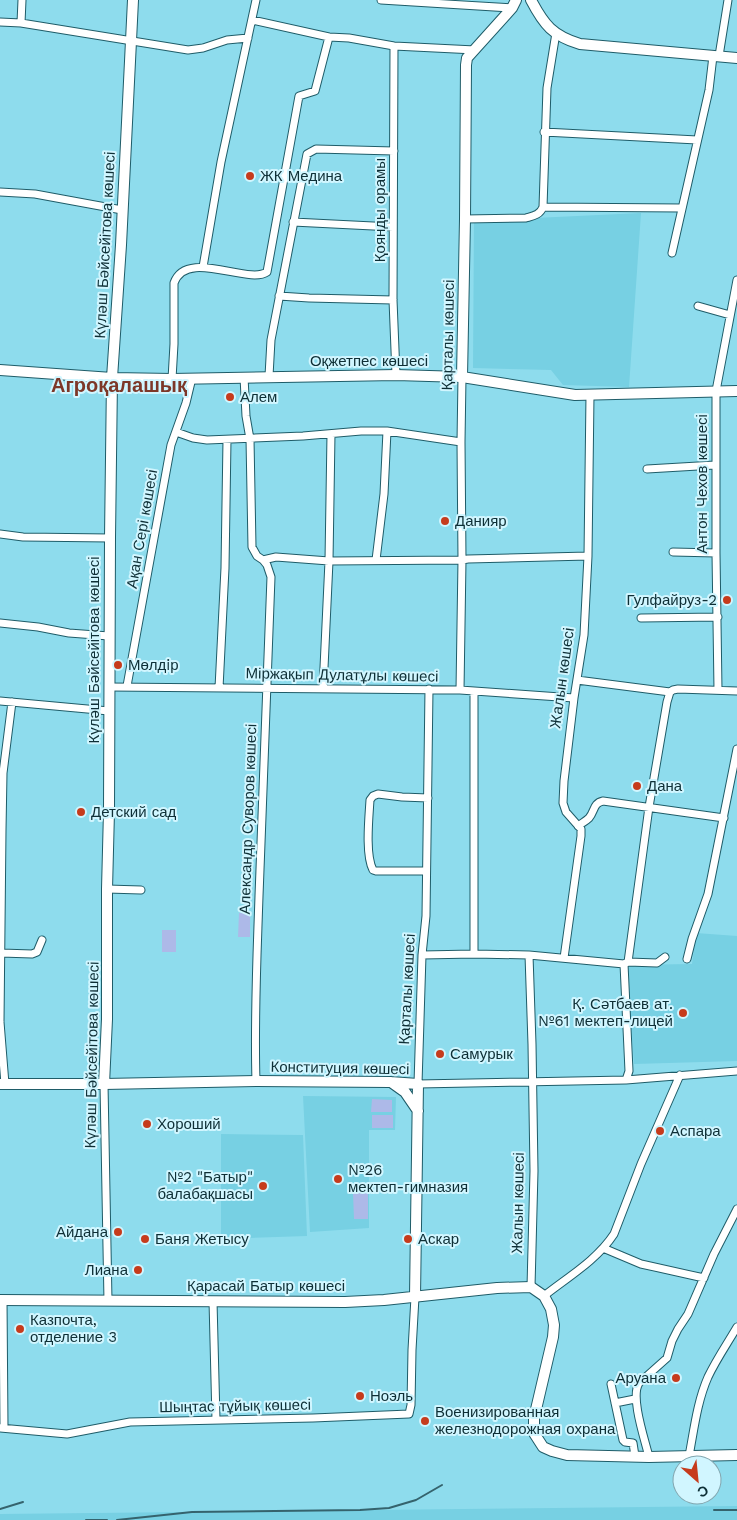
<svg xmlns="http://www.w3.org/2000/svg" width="737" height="1520" viewBox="0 0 737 1520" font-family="'Work Sans',sans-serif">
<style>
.built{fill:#77d0e3}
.green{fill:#adb9e8}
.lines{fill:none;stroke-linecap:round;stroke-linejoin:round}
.street-casing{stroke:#1f5c68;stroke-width:9}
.secondary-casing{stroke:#1f5c68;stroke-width:12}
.street{stroke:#fff;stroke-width:7}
.secondary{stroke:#fff;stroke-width:10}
.rail{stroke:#35636d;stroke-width:2}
.poi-dot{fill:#c63b1c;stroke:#d1f6ff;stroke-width:2}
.labels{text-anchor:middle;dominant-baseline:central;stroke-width:4;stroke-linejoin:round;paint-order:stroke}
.poi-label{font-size:15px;fill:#0e2f36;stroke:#d1f6ff;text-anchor:start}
.street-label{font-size:15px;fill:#0e2f36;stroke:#d1f6ff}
.district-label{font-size:20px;font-weight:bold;fill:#7d3728;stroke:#d1f6ff}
</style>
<rect width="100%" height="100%" fill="#8edced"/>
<path class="built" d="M 641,213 L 629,387 L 563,385 L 551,370 L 473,368 L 474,221 Z
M 696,933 L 737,936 L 737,1061 L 634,1064 L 626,965 L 692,964 Z
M 303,1096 L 396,1097 L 395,1130 L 369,1130 L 369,1228 L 310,1232 Z
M 221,1134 L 303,1135 L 307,1236 L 221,1239 Z
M 737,1506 L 737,1520 L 0,1520 L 0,1514 Z"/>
<path class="green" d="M 250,912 L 250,937 L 238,937 L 239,913 Z
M 162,930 L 176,930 L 176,952 L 162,952 Z
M 372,1099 L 392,1100 L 392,1112 L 371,1112 Z
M 372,1115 L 393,1115 L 393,1128 L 372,1128 Z
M 353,1193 L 368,1193 L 368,1219 L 354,1219 Z"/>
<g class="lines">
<g class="street-casing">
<path id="street" d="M 381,0 L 512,8
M 252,20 L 329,37 L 349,38 L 394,46 L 475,50
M 0,22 L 21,23 L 188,50 L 203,48 L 227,40 L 248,38
M 21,23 L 22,0
M 394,46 L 393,300 L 396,375
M 719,56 L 728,0
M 544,132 L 697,140
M 0,192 L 35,194 L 122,210
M 543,207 L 547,88 L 556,33
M 465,219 L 526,218 C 533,216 540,215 543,207 L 682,208
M 293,222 L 393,227
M 672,253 L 709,90 L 713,56
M 203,267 L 221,162 L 256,0
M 279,296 L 309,298 L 393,300
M 698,306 L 730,315
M 269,376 L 271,340 L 307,154 L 316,149 L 394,151
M 244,377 L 246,416 L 250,439 L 252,547 L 257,556 L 263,560 L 276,557 L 329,561 L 462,560 L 468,559 L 588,556
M 172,379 L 174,344 L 174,283 C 186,248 248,285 267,272 L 299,96 L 315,91 L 329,37
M 176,432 L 193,438 L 207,440 L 303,436 L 361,431 L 387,431 L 461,442
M 647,469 L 715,465
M 0,534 L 23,537 L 110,538
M 673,552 L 716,553
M 376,560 L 384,494 L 387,431
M 641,618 L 718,617
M 0,623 L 38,627 L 69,633 L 109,636
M 577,680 L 670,692 L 673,690 L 678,689 L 737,691
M 127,686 L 171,445 L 186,403 L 192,378
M 109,687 L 460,690 L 574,698
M 219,688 L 225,568 L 227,440
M 323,689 L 329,561 L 331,434
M 429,689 L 426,916 L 422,955 L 418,1084 L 626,1080 L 737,1071
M 460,690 L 462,560 L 461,442 L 462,377
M 718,690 L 716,553 L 716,391 L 737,280
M 474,691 L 474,954
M 0,701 L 109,711
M 578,826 C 582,823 586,821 589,818 C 595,811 593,803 603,801 L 724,818
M 426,871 L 376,871 L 373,870 C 365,855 369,817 370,800 L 373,796 L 378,794 L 402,797 L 428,798
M 107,889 L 141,890
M 1,953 L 32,954 L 37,952 L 42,940
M 422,955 L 474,954 L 529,955 L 624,964
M 529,955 L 532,1044 L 534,1171 L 531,1287
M 564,958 L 581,836 L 581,829 L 566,812 L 563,803 L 564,781 L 574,698 L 584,635 L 588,556 L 590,395
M 687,959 L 692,939 L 708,894 L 737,749
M 628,962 L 657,963 L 665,957
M 626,1080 L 629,1071 L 624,964 L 628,962 L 649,807 L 667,702 L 670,692
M 256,1081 C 254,1019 257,958 259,896 C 263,789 268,683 271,577 L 267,565 L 263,560
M 5,1084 L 0,1022 L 2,830 L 3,773 L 12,702
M 104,1084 L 108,1301
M 603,1248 L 641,1264 L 704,1278
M 544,1296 C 568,1277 597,1260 614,1234 L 641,1164 L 680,1075
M 3,1300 L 4,1428
M 213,1301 L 216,1420
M 611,1384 L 623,1440 L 625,1442 L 633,1443 L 635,1456
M 615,1403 L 635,1399
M 0,1428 L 67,1434 L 130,1422 L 313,1418 L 409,1414 L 411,1405 L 412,1350 L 415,1297
M 689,1456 C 694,1430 697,1402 708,1377 C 716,1360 727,1344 737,1327
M 649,1457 C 645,1440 630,1397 639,1383 L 667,1358 L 672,1341 L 678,1329 L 688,1314 L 714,1254 L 737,1209"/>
</g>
<g class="secondary-casing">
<path id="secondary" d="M 531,0 C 544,25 553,36 580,44 L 737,58
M 0,370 L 112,378 L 172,379 L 396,375 L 462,377 L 575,395 L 737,391
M 462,377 L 465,219 L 466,65 L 467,58 L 512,8 L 516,0
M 391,1082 L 405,1092 L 418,1111
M 0,1084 L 104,1084 L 256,1081 L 390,1082 L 418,1084 L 415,1297
M 104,1084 L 107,1019 L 107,889 L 109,811 L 110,538 L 112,378 L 121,245 L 133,0
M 0,1300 L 345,1302 L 384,1300 L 497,1288 L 531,1287 L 544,1296 L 551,1309 L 554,1325 L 553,1337 L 534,1418 L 534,1433 L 543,1447 L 552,1451 L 567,1455 L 649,1457 L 737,1455"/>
</g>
<use href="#street" class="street"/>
<use href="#secondary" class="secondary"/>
<path class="rail" d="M 0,1509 L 23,1502
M 714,1510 L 737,1510
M 86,1520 L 107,1520
M 117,1520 L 192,1512 L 360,1510 L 389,1508 L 416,1500 L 442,1485"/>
</g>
<g class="poi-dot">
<circle cx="250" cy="176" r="5"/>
<circle cx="230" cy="397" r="5"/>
<circle cx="445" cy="521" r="5"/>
<circle cx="727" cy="600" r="5"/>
<circle cx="118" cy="665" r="5"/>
<circle cx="637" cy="786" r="5"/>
<circle cx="81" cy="812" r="5"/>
<circle cx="683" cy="1013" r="5"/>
<circle cx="440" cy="1054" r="5"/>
<circle cx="147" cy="1124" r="5"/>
<circle cx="660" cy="1131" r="5"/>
<circle cx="338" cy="1179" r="5"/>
<circle cx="263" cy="1186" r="5"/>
<circle cx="118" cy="1232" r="5"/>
<circle cx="145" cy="1239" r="5"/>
<circle cx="408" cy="1239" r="5"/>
<circle cx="138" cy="1270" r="5"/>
<circle cx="20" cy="1329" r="5"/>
<circle cx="676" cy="1378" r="5"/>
<circle cx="360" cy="1396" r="5"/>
<circle cx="425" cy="1421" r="5"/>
</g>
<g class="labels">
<g class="poi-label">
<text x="260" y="176">ЖК Медина</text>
<text x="240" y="397">Алем</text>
<text x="455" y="521">Данияр</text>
<text x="717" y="600" text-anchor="end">Гулфайруз-2</text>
<text x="128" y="665">Мөлдiр</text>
<text x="647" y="786">Дана</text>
<text x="91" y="812">Детский сад</text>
<text x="673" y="1004" text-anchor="end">Қ. Сәтбаев ат.<tspan x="673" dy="17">№61 мектеп-лицей</tspan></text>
<text x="450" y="1054">Самурык</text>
<text x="157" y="1124">Хороший</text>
<text x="670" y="1131">Аспара</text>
<text x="348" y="1170">№26<tspan x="348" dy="17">мектеп-гимназия</tspan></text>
<text x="253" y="1177" text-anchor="end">№2 "Батыр"<tspan x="253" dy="17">балабақшасы</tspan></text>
<text x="108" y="1232" text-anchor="end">Айдана</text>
<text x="155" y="1239">Баня Жетысу</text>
<text x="418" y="1239">Аскар</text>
<text x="128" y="1270" text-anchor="end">Лиана</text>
<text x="30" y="1320">Казпочта,<tspan x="30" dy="17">отделение 3</tspan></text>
<text x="666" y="1378" text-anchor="end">Аруана</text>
<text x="370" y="1396">Ноэль</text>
<text x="435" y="1412">Военизированная<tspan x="435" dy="17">железнодорожная охрана</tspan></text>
</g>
<g class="street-label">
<text transform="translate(380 210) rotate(-90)">Қоянды орамы</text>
<text transform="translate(105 245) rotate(-87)">Күләш Бәйсейітова көшесі</text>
<text transform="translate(448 335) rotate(-89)">Қарталы көшесі</text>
<text x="369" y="361">Оқжетпес көшесі</text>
<text transform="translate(702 484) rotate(-90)">Антон Чехов көшесі</text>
<text transform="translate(142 529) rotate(-80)">Ақан Сері көшесі</text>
<text transform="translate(94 650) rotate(-90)">Күләш Бәйсейітова көшесі</text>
<text transform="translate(342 675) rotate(1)">Міржақып Дулатұлы көшесі</text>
<text transform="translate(562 678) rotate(-82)">Жалын көшесі</text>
<text transform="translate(248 819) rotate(-88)">Александр Суворов көшесі</text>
<text transform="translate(407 989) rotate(-87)">Қарталы көшесі</text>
<text transform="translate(92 1055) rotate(-89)">Күләш Бәйсейітова көшесі</text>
<text transform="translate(340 1068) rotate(1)">Конституция көшесі</text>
<text transform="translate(518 1203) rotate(-89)">Жалын көшесі</text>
<text x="266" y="1286">Қарасай Батыр көшесі</text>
<text transform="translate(235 1406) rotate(-1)">Шыңтас тұйық көшесі</text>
</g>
<g class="district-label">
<text x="119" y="385">Агроқалашық</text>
</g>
</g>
<g transform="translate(697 1480) rotate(153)"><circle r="24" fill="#d1f6ff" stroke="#83a6af"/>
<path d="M0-4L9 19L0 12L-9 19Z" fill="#c63b1c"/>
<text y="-8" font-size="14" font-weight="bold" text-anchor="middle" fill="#0e2f36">С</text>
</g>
</svg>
